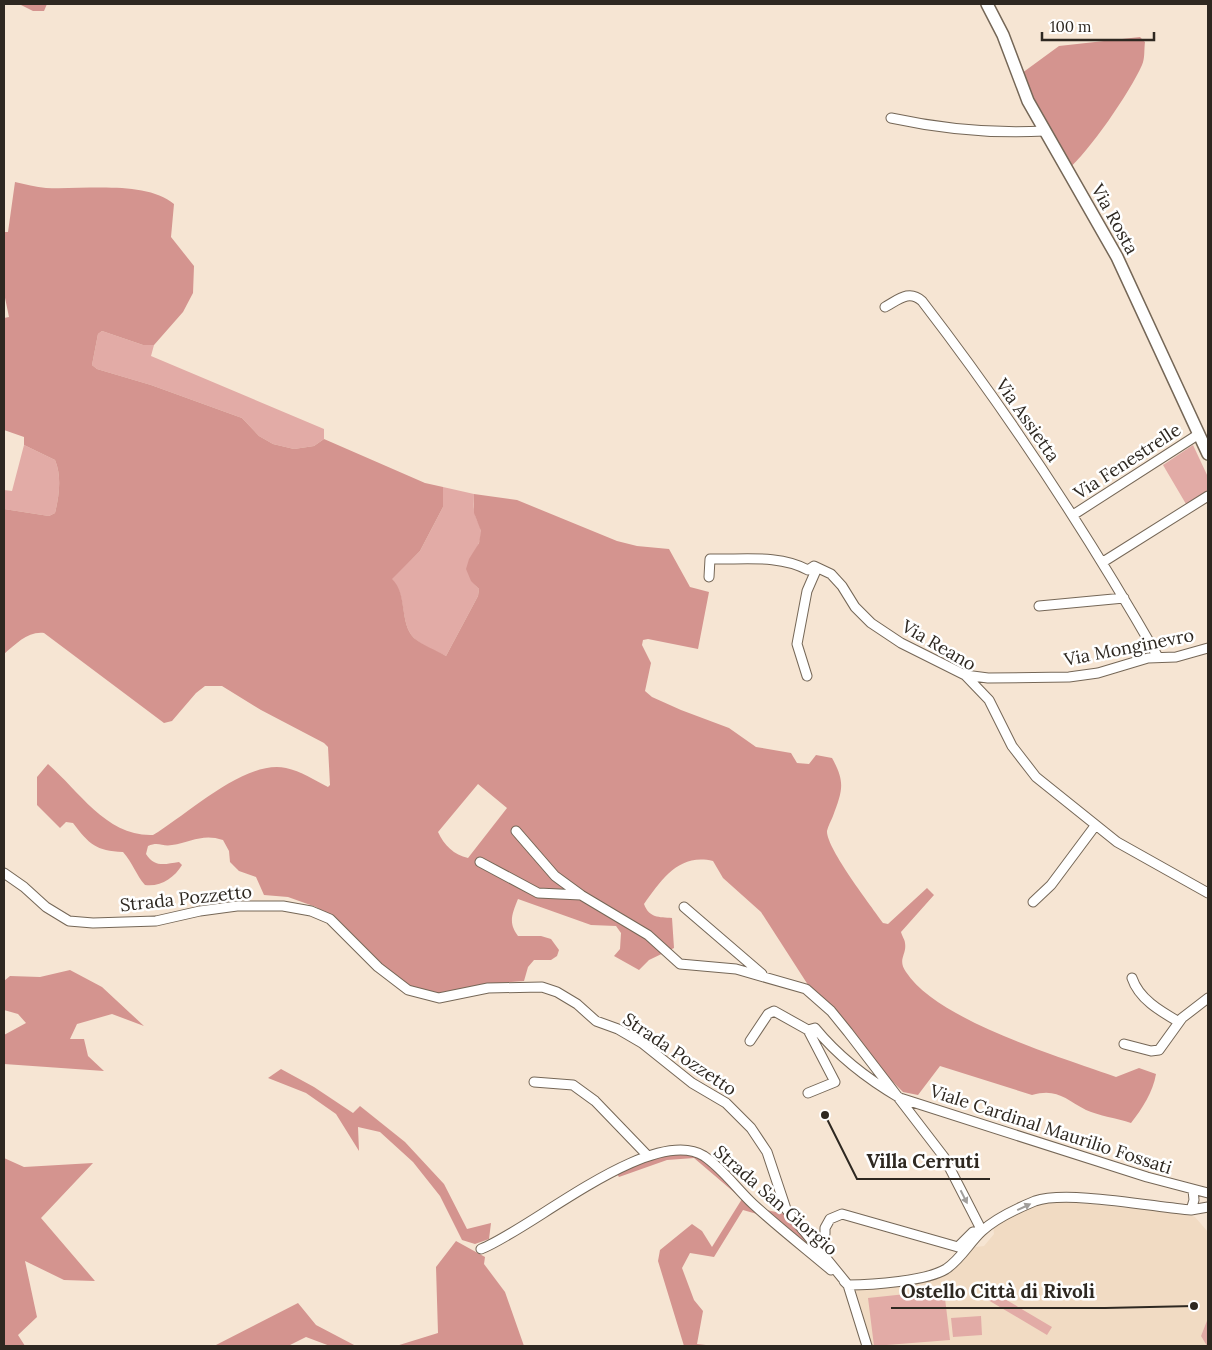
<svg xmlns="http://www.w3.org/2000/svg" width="1212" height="1350" viewBox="0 0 1212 1350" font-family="Lora,serif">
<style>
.built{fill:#f1dbc3}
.green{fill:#e2aba6}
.forest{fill:#d4948f;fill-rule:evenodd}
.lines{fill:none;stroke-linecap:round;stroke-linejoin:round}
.minor-casing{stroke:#756757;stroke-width:11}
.tertiary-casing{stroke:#756757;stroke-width:14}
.minor{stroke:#fff;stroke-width:9}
.tertiary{stroke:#fff;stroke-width:11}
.oneway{fill:#a19e9b}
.labels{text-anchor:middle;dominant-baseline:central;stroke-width:5;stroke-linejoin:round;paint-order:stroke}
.street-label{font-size:18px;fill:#2e2821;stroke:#fff}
.leader{fill:none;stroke:#2e2821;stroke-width:2}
.callout-dot{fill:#2e2821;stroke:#fff;stroke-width:2}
.callout-label{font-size:19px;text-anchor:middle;font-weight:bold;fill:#2e2821;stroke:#fff;stroke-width:5;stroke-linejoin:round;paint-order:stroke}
</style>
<rect width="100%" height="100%" fill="#f6e5d3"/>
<path class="built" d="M 1056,1201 L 1182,1213 L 1195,1217 L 1208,1232 L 1208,1318 L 1201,1336 L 1207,1346 L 872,1346 L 855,1287 L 943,1276 L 958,1266 L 975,1247 L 984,1246 L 994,1234 L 993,1225 L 1037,1204 Z"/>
<path class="green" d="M 102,331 L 143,345 L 154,345 L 151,356 L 324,429 L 324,439 L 314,446 L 294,449 L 273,444 L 259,436 L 242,418 L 151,385 L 97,369 L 92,365 L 98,334 Z
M 24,445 L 55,460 C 62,477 59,496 55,513 L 49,516 L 4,509 L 4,490 L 12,491 Z
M 1193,445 L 1208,477 L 1208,491 L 1186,504 L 1163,465 Z
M 443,487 L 474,494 C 474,501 473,508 475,514 C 476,520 481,526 481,532 C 481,554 455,564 479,589 L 478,596 L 446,656 C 436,651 422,646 414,638 C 399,623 408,594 391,579 L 420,551 L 443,507 Z
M 944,1290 L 950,1340 L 874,1346 L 868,1298 Z
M 993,1292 L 1052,1327 L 1047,1335 L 988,1300 Z
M 981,1316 L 982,1335 L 953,1337 L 951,1318 Z
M 1208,1318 L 1208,1346 L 1207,1346 L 1201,1336 Z"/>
<path class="forest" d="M 4,4 L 47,4 L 44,11 L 33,11 L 19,4 Z
M 1140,37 L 1145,42 C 1144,49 1145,59 1142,65 C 1130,92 1089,152 1067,170 L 1018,76 L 1059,46 Z
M 15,182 C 25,184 36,187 46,188 C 83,190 145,180 174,204 L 171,237 L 194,266 L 193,293 L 183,312 L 154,345 L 143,345 L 102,331 L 98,334 L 92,365 L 97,369 L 151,385 L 242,418 L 259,436 L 273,444 L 294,449 L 314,446 L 324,439 L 425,483 L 443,487 L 443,507 L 420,551 L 392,579 C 408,594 399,623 414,638 C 422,645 436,650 446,656 L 478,596 L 479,589 L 471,581 L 466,569 L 469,559 L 479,543 L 481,531 L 474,513 L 474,494 L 517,500 L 617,541 L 637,546 L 669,549 L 690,587 L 709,592 L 698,649 L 648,639 L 643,640 L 642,645 L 651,663 L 645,691 L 652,697 L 681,710 L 729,728 L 756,747 L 791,753 L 797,763 L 809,764 L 816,755 L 832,758 C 846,783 842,791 833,816 C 831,821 828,826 827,831 C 826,848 872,907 883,923 L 888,924 L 927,888 L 934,895 L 901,932 C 902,936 905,940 905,943 C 907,955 897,959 906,972 C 938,1021 1061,1057 1116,1077 L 1139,1068 L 1156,1074 C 1153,1092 1142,1109 1131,1123 C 1117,1118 1099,1116 1086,1110 C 1065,1099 1057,1088 1032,1095 L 940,1066 L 918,1095 L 903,1092 L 880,1069 L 810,988 L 761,912 L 723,878 L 713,861 C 679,853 662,879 644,904 C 649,918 659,917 672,918 L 674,948 L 649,960 L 639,970 L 614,956 L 620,949 L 621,933 L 616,926 L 591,925 L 518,899 C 512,914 508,923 518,936 L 541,936 L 551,939 L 559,950 L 557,956 L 551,960 L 534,960 L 528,967 L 524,981 L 488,984 L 439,994 L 409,987 L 379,964 L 333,918 L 316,907 L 288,897 L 264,895 L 256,877 L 239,871 L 230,862 L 229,851 L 223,840 C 203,833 191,842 172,845 C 162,847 159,841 148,846 L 146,854 C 155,868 165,864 179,862 L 182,865 C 174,878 161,887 145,885 C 136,875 133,863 123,852 C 96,851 89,844 73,823 L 66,822 L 60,828 L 37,805 L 37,777 L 48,764 C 79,791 107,837 153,835 C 187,815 245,759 286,768 C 301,771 314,780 328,787 L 330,785 L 328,747 L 324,743 L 261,710 L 222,686 L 205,686 L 196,693 L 172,721 L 164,723 L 44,633 C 28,631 16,644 4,654 L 4,509 L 49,516 L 55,513 C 59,496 62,477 55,460 L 24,445 L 24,437 L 4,430 L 4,318 L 9,317 L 4,293 L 4,232 L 8,232 ZM 478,784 L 507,808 L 468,858 C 454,855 444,845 438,832 Z
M 70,970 L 102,987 L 144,1026 L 112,1014 L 77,1024 L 70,1039 L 84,1039 L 88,1056 L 104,1071 L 4,1064 L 4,1035 L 26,1023 L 18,1014 L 4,1010 L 4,981 L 10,976 L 40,977 Z
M 281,1069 L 314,1087 L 353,1113 L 360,1106 L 405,1142 L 444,1184 L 467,1229 L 491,1223 L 489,1239 L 475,1244 L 462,1240 L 440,1196 L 413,1162 L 380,1132 L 358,1127 L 359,1151 L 336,1114 L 306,1093 L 268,1078 Z
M 687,1152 L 707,1162 L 753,1207 L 785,1214 L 818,1255 L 831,1275 L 757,1214 L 743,1210 L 714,1257 L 690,1253 L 682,1268 L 694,1300 L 703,1311 L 697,1344 L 715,1346 L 684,1346 L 658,1261 L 660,1250 L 692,1224 L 702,1231 L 712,1247 L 742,1199 L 694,1158 L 667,1160 L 619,1177 L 617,1174 L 659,1155 Z
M 4,1158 L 24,1167 L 93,1163 L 41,1218 L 95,1281 L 64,1280 L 25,1261 L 37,1317 L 18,1335 L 25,1346 L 4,1346 Z
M 456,1241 L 485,1257 L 484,1264 L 505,1292 L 524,1346 L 396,1346 L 438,1333 L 436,1267 Z
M 298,1303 L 316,1325 L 356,1346 L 330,1346 L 306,1337 L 288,1346 L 214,1346 Z"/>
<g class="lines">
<g class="minor-casing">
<path id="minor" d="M 891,118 C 942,129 992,134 1045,131
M 885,307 C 898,300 909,289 922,301 C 1009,414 1087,533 1158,657
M 1073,515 L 1199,434
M 1103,562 L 1208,496
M 709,577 L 710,559 C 742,560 779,554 808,570 L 814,566 L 831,574 L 842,586 L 855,607 L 871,623 L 901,643 L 965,675 L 989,700 L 1012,746 L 1036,777 L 1117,842 L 1208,893
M 1039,606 L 1124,598
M 965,675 L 988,678 L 1069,677 L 1098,673 L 1148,658 L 1176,657 L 1208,648
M 807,676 L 797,644 L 807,591 L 817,568
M 516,831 L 555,876 L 581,895
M 480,862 L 538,893 L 581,895 L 648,935 L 680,964 L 736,969 L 806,989 L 831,1011 L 848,1032 L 944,1157 L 982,1231
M 4,873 L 24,887 L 46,907 L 69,921 L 93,923 L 156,921 L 200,911 L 237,906 L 283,906 L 311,911 L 330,919 L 378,967 L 408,990 L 439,998 L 488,988 L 542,987 L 557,992 L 577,1004 L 596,1021 L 618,1029 L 642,1043 L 692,1083 L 726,1103 L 751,1128 L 767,1152 L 786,1209 L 848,1285 C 872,1285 927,1281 946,1269 C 961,1259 969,1243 982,1231 C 996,1218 1018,1208 1035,1201 C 1067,1190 1154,1207 1191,1210 L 1208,1207
M 1033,902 L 1051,885 L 1095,826
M 684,907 L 762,974
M 1132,978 C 1139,999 1160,1011 1179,1022
M 750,1041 L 768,1014 L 774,1011 L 808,1030 L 815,1028 C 838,1056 869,1080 900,1098 L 1147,1177 L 1208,1193
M 1124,1044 L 1151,1051 L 1159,1050 L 1182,1018 L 1208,998
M 534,1082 L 573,1085 L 595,1101 L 647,1155
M 808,1093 L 835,1082 L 808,1030
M 1191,1210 L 1194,1200 L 1193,1190
M 825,1234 L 825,1228 L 830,1219 L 842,1214 L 958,1247 L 973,1232 L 982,1231
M 481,1249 C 532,1229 652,1124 704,1156 C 723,1169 736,1188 753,1204 C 778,1227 805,1248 831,1270
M 844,1281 L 848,1285 L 867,1346"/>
</g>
<g class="tertiary-casing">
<path id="tertiary" d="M 987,4 L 1003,35 L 1028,101 L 1117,257 L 1208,454"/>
</g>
<use href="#minor" class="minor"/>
<use href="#tertiary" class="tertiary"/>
</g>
<defs><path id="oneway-solid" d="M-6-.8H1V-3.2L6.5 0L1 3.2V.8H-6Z" transform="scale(1.25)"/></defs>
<g class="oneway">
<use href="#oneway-solid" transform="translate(964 1197) rotate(63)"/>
<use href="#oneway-solid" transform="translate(1024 1207) rotate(-25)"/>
</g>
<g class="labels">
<g class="street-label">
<text transform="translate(1115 219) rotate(61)">Via Rosta</text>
<text transform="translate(1028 420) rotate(55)">Via Assietta</text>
<text transform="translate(1127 461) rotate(-33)">Via Fenestrelle</text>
<text transform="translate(939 645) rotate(30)">Via Reano</text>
<text transform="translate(1129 647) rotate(-11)">Via Monginevro</text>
<text transform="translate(186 898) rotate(-6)">Strada Pozzetto</text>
<text transform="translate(680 1054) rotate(34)">Strada Pozzetto</text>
<text transform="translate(1051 1129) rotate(18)">Viale Cardinal Maurilio Fossati</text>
<text transform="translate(776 1200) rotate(41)">Strada San Giorgio</text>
</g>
</g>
<path class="leader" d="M825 1115L857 1179H990M1194 1306L1105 1308H891"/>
<g class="callout-dot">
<circle cx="825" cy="1115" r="5"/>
<circle cx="1194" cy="1306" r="5"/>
</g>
<g class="callout-label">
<text x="923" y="1168">Villa Cerruti</text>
<text x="998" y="1298">Ostello Città di Rivoli</text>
</g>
<rect width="1212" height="1350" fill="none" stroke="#2e2821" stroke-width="10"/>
<path d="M1042 32v8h112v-8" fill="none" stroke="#2e2821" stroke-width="2.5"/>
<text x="1050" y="32" font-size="15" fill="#2e2821" stroke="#ffffff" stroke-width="4" paint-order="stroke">100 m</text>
</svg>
